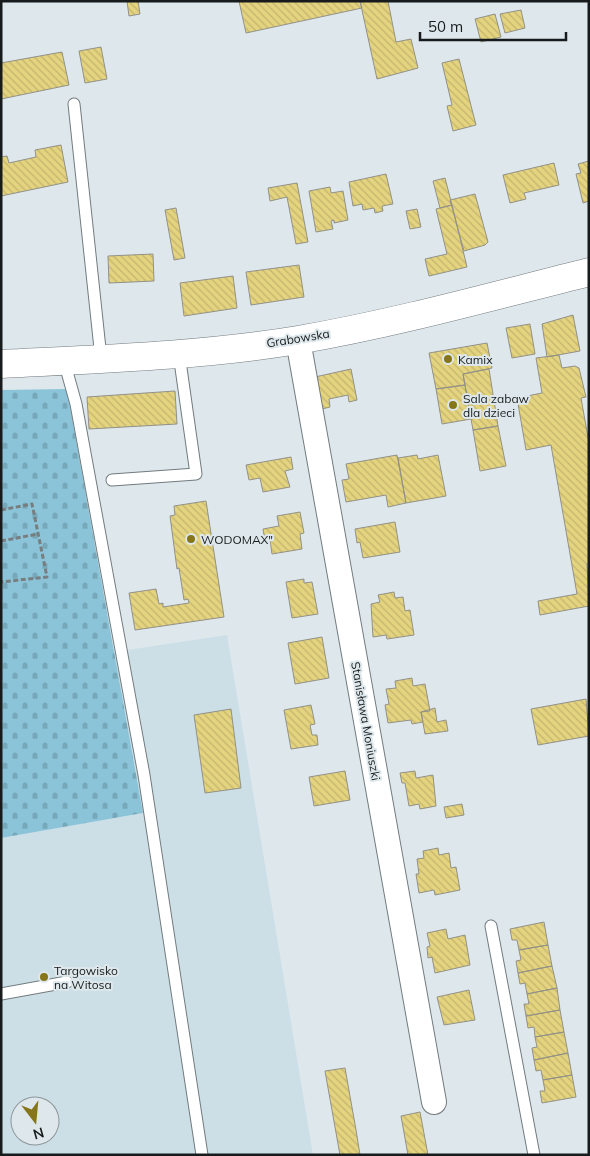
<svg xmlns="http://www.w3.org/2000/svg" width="590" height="1156" viewBox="0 0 590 1156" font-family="Mulish,sans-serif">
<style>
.built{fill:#ccdfe6;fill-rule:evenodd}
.cemetery{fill:url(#cemetery-stones)}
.building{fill:url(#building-back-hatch);stroke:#929188}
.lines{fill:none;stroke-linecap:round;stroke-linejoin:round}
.lane-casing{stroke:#727b7e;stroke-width:13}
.street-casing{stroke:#727b7e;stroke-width:26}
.secondary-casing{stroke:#727b7e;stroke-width:29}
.path{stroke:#777e80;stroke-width:3;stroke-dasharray:5 2.5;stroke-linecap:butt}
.lane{stroke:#fff;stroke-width:11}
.street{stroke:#fff;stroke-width:24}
.secondary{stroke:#fff;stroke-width:28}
.poi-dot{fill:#867619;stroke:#dee8ec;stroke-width:2}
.labels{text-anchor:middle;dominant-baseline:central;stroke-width:4;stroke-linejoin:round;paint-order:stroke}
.street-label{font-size:12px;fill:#171b1c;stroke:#dee8ec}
.poi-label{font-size:12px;fill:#171b1c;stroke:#dee8ec;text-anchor:start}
</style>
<defs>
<pattern id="cemetery-stones" width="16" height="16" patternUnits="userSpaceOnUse" patternTransform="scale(1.25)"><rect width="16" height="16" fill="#8bc4d9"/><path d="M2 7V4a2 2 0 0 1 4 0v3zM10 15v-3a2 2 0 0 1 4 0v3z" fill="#77a8ba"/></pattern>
<pattern id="building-back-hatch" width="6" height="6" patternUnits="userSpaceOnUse" patternTransform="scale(1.25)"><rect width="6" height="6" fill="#e4d37f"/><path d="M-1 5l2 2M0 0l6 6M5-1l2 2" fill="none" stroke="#c3b56d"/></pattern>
</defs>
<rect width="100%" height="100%" fill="#dee8ec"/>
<path class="built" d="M 227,635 L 313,1155 L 1,1155 L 1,838 L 143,813 L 114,652 ZM 20,1106 L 50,1106 L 50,1136 L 20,1136 Z"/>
<path class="cemetery" d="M 67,389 L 143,813 L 1,838 L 1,390 Z"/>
<path class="building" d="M 127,1 L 138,1 L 140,14 L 129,16 Z
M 239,1 L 360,1 L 362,8 L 246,33 Z
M 360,1 L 388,1 L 396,42 L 411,39 L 418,68 L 377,79 Z
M 521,10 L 525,28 L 505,33 L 500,14 Z
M 495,14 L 501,37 L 481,42 L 475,19 Z
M 101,47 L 107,79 L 85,83 L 79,51 Z
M 62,52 L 69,85 L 1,99 L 1,63 Z
M 459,59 L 476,125 L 453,131 L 447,106 L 452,105 L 442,63 Z
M 61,145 L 68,182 L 1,196 L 1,157 L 7,156 L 9,163 L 36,157 L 35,150 Z
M 589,161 L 589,201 L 583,203 L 576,174 L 581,173 L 578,164 Z
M 554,163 L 559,185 L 524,193 L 526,199 L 510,203 L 503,175 Z
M 386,174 L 393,204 L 382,206 L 383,211 L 375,213 L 374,208 L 363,210 L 362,204 L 353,206 L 349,182 Z
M 445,178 L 452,205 L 440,208 L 433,181 Z
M 297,183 L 308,242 L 296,244 L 287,197 L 270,201 L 268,188 Z
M 330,187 L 331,193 L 343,191 L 348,220 L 334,223 L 334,220 L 331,221 L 333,229 L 316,232 L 309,191 Z
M 475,194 L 488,242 L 485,245 L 464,251 L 450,200 Z
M 452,205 L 467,267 L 429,276 L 425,259 L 447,254 L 436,209 Z
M 176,208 L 185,258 L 174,260 L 165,210 Z
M 417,209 L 421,227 L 410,229 L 406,211 Z
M 153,254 L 154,281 L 109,283 L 108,256 Z
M 299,265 L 304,297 L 251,305 L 246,272 Z
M 233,276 L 237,308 L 184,316 L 180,283 Z
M 573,315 L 580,351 L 547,357 L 542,324 Z
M 530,324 L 535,354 L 512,358 L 506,328 Z
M 487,343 L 492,368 L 463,374 L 465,385 L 436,389 L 429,353 Z
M 559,355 L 562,368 L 575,366 L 579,368 L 586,397 L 581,398 L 589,443 L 589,563 L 587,564 L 589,606 L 540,615 L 538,601 L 577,594 L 551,445 L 526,450 L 517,398 L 542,393 L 536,358 Z
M 351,369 L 357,400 L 349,402 L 348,395 L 329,399 L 330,407 L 322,409 L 315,377 Z
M 489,369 L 498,426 L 473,430 L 463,374 Z
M 465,385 L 471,419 L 442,424 L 436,389 Z
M 175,391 L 177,424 L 89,429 L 87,397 Z
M 498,426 L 506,466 L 480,471 L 473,430 Z
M 397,455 L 406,503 L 388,507 L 386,495 L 346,502 L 342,480 L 349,479 L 346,464 Z
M 417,455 L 418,459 L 438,455 L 446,496 L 406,503 L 398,458 Z
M 291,457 L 293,469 L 285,471 L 290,487 L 263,492 L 260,478 L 249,480 L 246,465 Z
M 206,501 L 224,617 L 135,630 L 129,593 L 156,589 L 159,604 L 163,603 L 163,607 L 189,603 L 188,599 L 184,600 L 179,568 L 177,569 L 170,516 L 175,515 L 174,506 Z
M 300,512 L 304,533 L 300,534 L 302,549 L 272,554 L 270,540 L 265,541 L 263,529 L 279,526 L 277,516 Z
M 395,522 L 400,552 L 363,558 L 360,542 L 357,543 L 355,529 Z
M 304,579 L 304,583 L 312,582 L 318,614 L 292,618 L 286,582 Z
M 394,592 L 395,598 L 403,597 L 405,611 L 410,610 L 414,635 L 387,639 L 386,635 L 373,637 L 371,604 L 380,602 L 378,595 Z
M 322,637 L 329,678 L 295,684 L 288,643 Z
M 412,678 L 413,686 L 425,684 L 430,711 L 421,712 L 423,722 L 412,724 L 411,720 L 388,723 L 385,705 L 389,704 L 386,689 L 396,688 L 395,681 Z
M 586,699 L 589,736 L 538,745 L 531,709 Z
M 311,705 L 315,724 L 310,725 L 312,735 L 317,735 L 318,745 L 291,749 L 284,710 Z
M 435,708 L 437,722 L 446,720 L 448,731 L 425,734 L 421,712 Z
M 231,709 L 241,788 L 205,793 L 194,715 Z
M 345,771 L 350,800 L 314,806 L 309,777 Z
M 415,771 L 416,778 L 433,775 L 436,806 L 420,809 L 419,804 L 409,806 L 405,783 L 402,783 L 400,773 Z
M 462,804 L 464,815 L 446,818 L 444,807 Z
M 438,848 L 439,855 L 449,853 L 451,868 L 456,867 L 460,890 L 435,895 L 434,890 L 419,893 L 416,874 L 419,874 L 417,859 L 424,858 L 423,851 Z
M 544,922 L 548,945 L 519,950 L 517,940 L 512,940 L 510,929 Z
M 446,929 L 448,939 L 465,935 L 470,965 L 435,973 L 432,957 L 428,958 L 427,947 L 430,946 L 427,933 Z
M 548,945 L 552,966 L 518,973 L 516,961 L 521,960 L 519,950 Z
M 552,966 L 557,988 L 527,994 L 525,983 L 520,984 L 518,973 Z
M 557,988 L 560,1010 L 526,1016 L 524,1004 L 529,1004 L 527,994 Z
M 469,990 L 475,1020 L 444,1025 L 437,997 Z
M 560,1010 L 564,1032 L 535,1037 L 534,1027 L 528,1028 L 526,1016 Z
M 564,1032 L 568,1053 L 534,1060 L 532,1048 L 537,1047 L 535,1037 Z
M 568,1053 L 572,1075 L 543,1080 L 541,1070 L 536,1071 L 534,1060 Z
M 345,1068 L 356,1130 L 360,1155 L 340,1155 L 325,1071 Z
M 572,1075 L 576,1097 L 542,1103 L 540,1091 L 545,1091 L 543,1080 Z
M 420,1112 L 428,1155 L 408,1155 L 401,1116 Z"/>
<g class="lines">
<g class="lane-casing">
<path id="lane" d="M 74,104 L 101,358
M 64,361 L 76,404 L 144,775 L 202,1155
M 112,480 L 196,474 L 179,354
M 491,926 L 534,1155
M 1,994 L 67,982"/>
</g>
<g class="street-casing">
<path id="street" d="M 298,340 L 434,1102"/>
</g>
<g class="secondary-casing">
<path id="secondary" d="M 1,364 C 100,359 201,356 298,340 C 397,323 493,296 589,272"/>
</g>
<path class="path" d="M 1,510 L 32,504 L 47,577 L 1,582
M 1,541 L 38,534"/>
<use href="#lane" class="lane"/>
<use href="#street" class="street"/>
<use href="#secondary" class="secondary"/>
</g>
<g class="poi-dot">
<circle cx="448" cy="359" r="5"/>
<circle cx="453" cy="405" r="5"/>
<circle cx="191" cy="539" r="5"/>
<circle cx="44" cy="977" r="5"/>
</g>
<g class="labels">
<g class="street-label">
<text transform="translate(298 338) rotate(-9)">Grabowska</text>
<text transform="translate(366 721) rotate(80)">Stanisława Moniuszki</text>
</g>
<g class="poi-label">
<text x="458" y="359">Kamix</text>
<text x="463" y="398">Sala zabaw<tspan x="463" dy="14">dla dzieci</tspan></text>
<text x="201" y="539">WODOMAX"</text>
<text x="54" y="970">Targowisko<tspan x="54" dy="14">na Witosa</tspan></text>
</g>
</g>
<rect width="590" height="1156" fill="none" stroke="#171b1c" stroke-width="5"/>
<g transform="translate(35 1121) rotate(164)"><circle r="24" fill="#dee8ec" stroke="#8e9699"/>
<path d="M0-4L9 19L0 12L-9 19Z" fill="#867619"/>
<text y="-8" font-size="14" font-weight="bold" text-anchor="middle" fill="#171b1c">N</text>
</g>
<path d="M420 32v8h146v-8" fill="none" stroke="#171b1c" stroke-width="2.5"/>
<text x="428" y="32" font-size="15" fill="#171b1c" stroke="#dee8ec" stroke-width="4" paint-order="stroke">50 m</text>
</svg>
